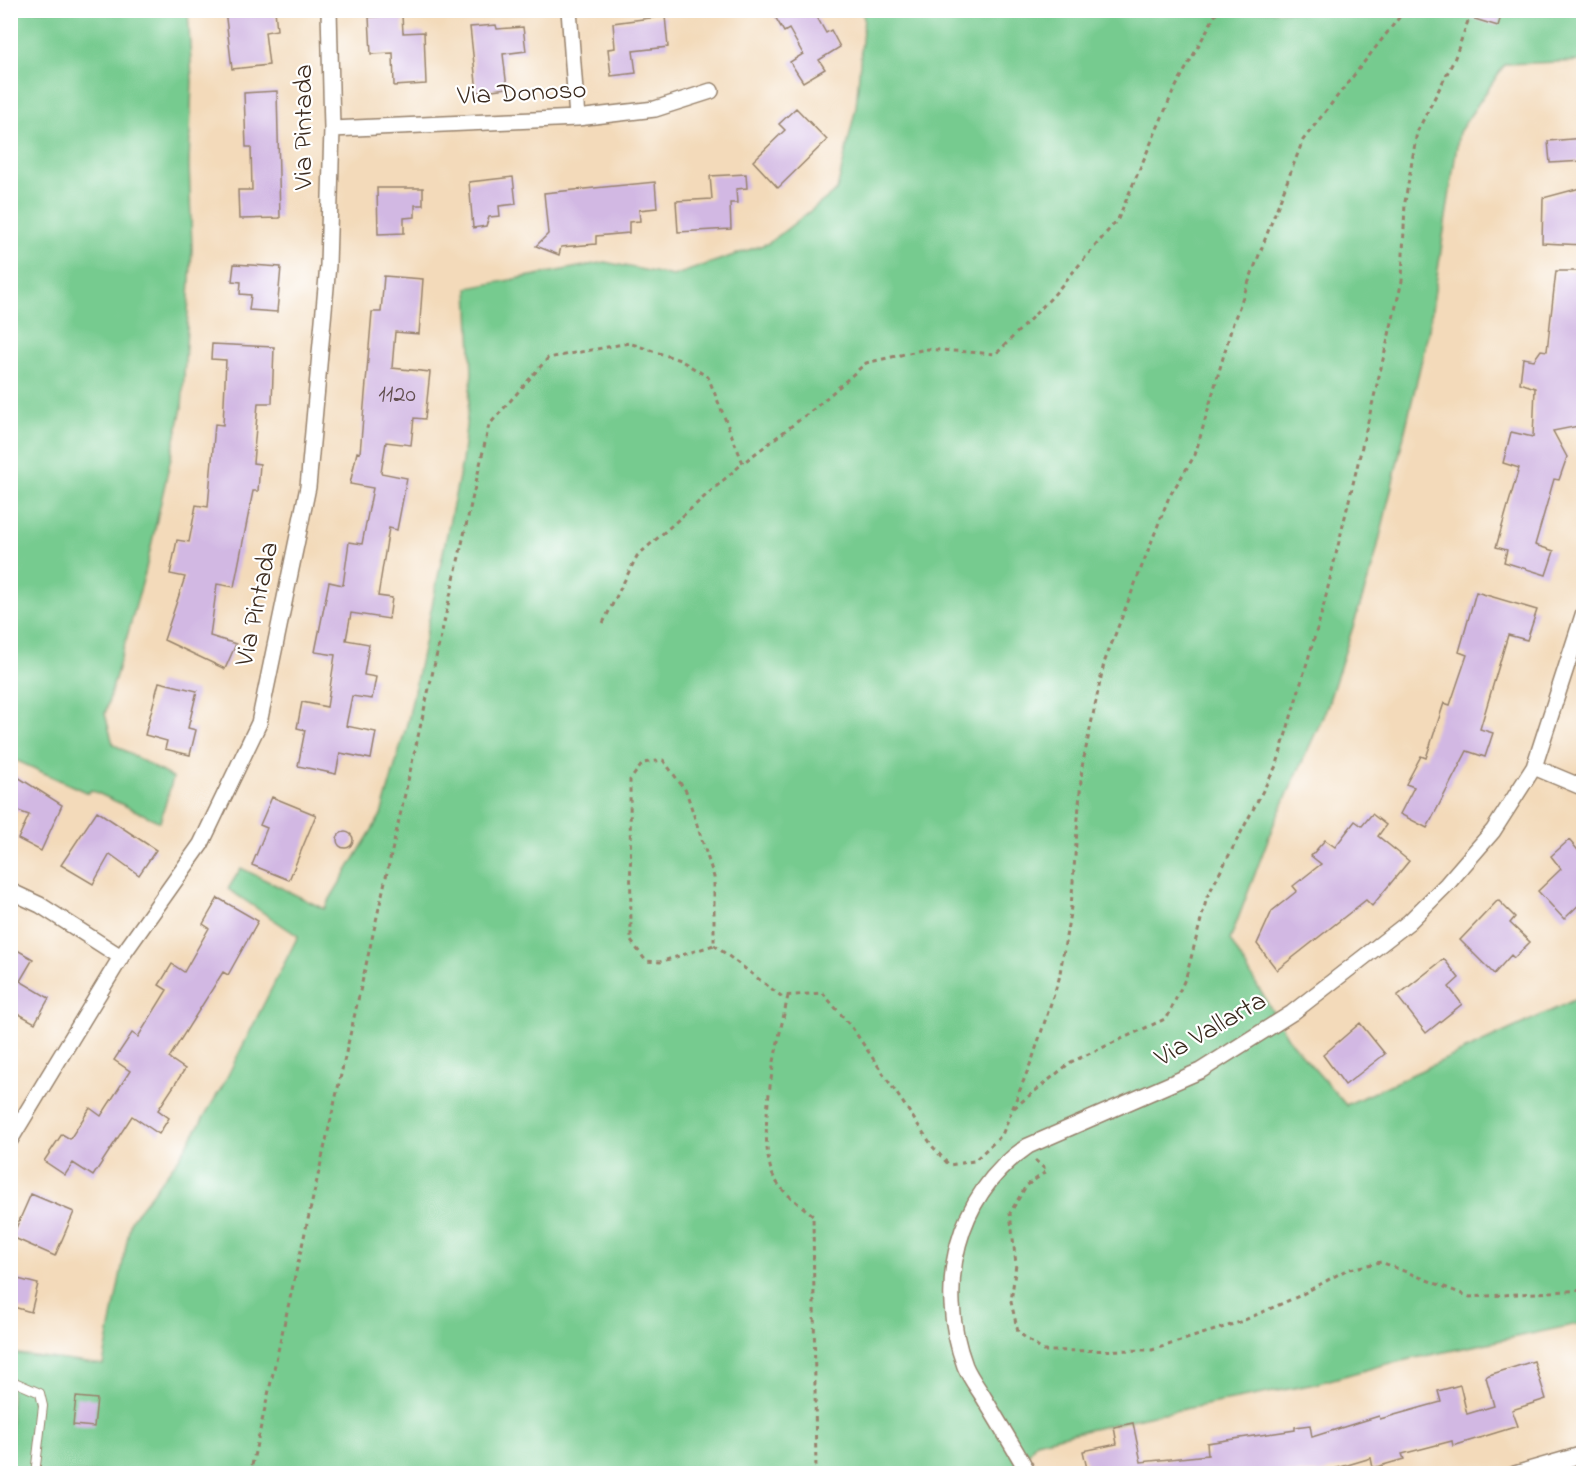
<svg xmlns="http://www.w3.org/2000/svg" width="1594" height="1484" viewBox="0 0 1594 1484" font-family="'Indie Flower',sans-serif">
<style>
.green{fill:#76cb8f;stroke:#587a56;stroke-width:1.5}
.building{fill:#d2b8e3}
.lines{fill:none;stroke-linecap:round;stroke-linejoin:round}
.service-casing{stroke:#97826c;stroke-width:10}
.minor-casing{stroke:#97826c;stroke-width:18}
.path{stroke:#97826c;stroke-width:3;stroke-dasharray:4.5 4.5;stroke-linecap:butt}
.service{stroke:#fff;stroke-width:8}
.minor{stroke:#fff;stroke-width:15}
.labels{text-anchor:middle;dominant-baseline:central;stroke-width:4.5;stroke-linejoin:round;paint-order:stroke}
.number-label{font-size:24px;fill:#614e4f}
.street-label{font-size:27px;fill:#3b2a1e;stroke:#fff}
</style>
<rect width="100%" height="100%" fill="#fff"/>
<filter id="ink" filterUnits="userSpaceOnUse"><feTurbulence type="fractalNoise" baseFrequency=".0167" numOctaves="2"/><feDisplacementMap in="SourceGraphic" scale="12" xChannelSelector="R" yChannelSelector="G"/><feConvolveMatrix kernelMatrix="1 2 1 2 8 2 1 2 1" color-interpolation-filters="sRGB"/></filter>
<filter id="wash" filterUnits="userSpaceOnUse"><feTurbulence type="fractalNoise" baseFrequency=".008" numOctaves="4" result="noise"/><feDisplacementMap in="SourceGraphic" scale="24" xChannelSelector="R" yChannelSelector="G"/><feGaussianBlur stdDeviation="1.35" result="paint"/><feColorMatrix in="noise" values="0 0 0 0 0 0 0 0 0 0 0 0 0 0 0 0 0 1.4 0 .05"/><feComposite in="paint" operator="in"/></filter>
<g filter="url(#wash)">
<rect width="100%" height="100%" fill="#f3daba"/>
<path class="green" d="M 11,10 L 188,11 L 192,80 L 189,164 L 192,249 L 182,408 L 145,573 L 105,714 L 113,744 L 173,778 L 160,822 L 91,790 L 88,793 L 11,758 Z
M 861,11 L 1583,11 L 1583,61 L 1505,64 L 1459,132 L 1429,329 L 1374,562 L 1326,710 L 1273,826 L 1230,940 L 1290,1041 L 1346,1105 L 1583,996 L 1583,1323 L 1387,1364 L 1315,1384 L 1153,1415 L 1036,1442 L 1016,1473 L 11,1474 L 11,1353 L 103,1365 L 131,1220 L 179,1158 L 222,1087 L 298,936 L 228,889 L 241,868 L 324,909 L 381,815 L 408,720 L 462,462 L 472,373 L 468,288 L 605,262 L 673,276 L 769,243 L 837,190 L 856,107 L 864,18 Z"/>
<g id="blocks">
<path class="building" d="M 225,10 L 275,10 L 277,30 L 265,32 L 269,65 L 232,69 Z
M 771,10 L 813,10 L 826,33 L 831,30 L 840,47 L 819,60 L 825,69 L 803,82 L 790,62 L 803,54 L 789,29 L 784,32 Z
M 1458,10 L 1503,10 L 1498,26 L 1458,14 Z
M 402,15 L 403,33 L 424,32 L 426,84 L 394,86 L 393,53 L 371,54 L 369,17 Z
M 665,16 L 668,47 L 633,51 L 636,73 L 611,76 L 608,49 L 615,48 L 613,23 Z
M 496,25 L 497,29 L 523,27 L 526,51 L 503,54 L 507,88 L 477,92 L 470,27 Z
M 277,91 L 280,218 L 239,219 L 238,190 L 252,190 L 251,147 L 246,147 L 244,93 Z
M 796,108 L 827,140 L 778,188 L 753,161 L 785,130 L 779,124 Z
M 1584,138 L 1584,161 L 1550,163 L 1548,141 Z
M 746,174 L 747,188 L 736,189 L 737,203 L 730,203 L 731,229 L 678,232 L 676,201 L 712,199 L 710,176 Z
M 513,177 L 516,204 L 499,206 L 500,216 L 489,217 L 486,226 L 473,228 L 469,182 Z
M 655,182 L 657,208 L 639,210 L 640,221 L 629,222 L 629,233 L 596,236 L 596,244 L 561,247 L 559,255 L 536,246 L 548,234 L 544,193 Z
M 1584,187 L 1584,245 L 1542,243 L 1543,198 Z
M 377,188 L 423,188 L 423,205 L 415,205 L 415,217 L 404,218 L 404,233 L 378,234 Z
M 234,264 L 281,267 L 277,312 L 249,310 L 251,295 L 240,294 L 241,282 L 232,281 Z
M 1556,271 L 1584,271 L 1584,425 L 1553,431 L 1567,457 L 1559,480 L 1554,479 L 1535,545 L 1554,551 L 1546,575 L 1504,562 L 1507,550 L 1496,547 L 1519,468 L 1503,463 L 1511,432 L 1533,437 L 1535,388 L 1520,383 L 1523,358 L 1534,360 L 1541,350 L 1547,351 Z
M 384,276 L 423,279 L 419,334 L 395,332 L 392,368 L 430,372 L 425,419 L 414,418 L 411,445 L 386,442 L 381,473 L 407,478 L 397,530 L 389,528 L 378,596 L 392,598 L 389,619 L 351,613 L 346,640 L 369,644 L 364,675 L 376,677 L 372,699 L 352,696 L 346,726 L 376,732 L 371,759 L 340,753 L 336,774 L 298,766 L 305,730 L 297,728 L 302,702 L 327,707 L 335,655 L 315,652 L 329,582 L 343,585 L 349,542 L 362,544 L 373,488 L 350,484 L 357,452 L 360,453 L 372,312 L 381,312 Z
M 212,344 L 274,347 L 272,403 L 258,403 L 253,463 L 260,464 L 258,491 L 253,491 L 234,587 L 217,584 L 210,636 L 236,644 L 225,669 L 164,640 L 185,577 L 170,574 L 177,540 L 189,542 L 196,505 L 208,507 L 215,424 L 223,425 L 226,360 L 211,359 Z
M 1476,592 L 1537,610 L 1527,640 L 1508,635 L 1480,729 L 1493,733 L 1485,757 L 1467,751 L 1427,828 L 1400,814 L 1414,787 L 1406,784 L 1421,756 L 1426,758 L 1444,703 L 1450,705 L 1467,655 L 1459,652 Z
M 159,682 L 197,691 L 188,728 L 196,730 L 190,755 L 165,749 L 167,741 L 145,735 Z
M 10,772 L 62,805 L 41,851 L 18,839 L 29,815 L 10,808 Z
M 272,797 L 316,815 L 289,880 L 252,865 L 267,828 L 260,825 Z
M 97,811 L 156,850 L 139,875 L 110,854 L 93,884 L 61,865 Z
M 1372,814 L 1386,825 L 1378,836 L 1409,861 L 1372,906 L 1366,900 L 1277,970 L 1257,944 L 1272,911 L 1297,891 L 1293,886 L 1321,864 L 1311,856 L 1325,840 L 1335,847 L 1355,821 L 1362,826 Z
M337 840a8 8 0 1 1 16 0a8 8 0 1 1-16 0Z
M 1569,840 L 1584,857 L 1584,900 L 1564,919 L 1538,891 L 1561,869 L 1551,856 Z
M 218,898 L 258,921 L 228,975 L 223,972 L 169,1058 L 185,1069 L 158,1110 L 169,1118 L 159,1134 L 132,1116 L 93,1176 L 73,1163 L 65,1175 L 44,1161 L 62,1134 L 70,1139 L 90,1108 L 101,1116 L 130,1071 L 114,1060 L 132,1033 L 138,1037 L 167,990 L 159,985 L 172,964 L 184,972 L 209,928 L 203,924 Z
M 1498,900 L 1515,917 L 1510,923 L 1530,942 L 1514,958 L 1511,955 L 1494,974 L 1460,940 Z
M 10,946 L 33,959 L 20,981 L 49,998 L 35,1023 L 10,1009 Z
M 1444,959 L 1459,978 L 1449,987 L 1462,1004 L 1426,1033 L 1397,996 Z
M 1360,1023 L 1385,1054 L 1345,1085 L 1323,1055 Z
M 31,1194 L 74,1212 L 55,1256 L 12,1237 Z
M 10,1277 L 38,1284 L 31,1312 L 10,1306 Z
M 1534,1361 L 1546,1399 L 1512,1410 L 1518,1426 L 1453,1446 L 1452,1441 L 1402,1454 L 1404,1459 L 1373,1468 L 1371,1458 L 1321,1473 L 1088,1473 L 1083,1451 L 1117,1444 L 1114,1427 L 1133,1423 L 1141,1462 L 1208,1455 L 1207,1443 L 1295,1430 L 1295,1427 L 1310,1425 L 1312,1437 L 1379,1416 L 1380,1419 L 1441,1402 L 1438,1391 L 1460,1385 L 1467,1414 L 1494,1406 L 1486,1377 L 1489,1375 Z
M 76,1397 L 97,1399 L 94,1427 L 73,1425 Z"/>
</g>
</g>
<g filter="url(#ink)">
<use href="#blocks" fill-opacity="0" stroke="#97826c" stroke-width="1.5"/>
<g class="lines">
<g class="service-casing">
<path id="service" d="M 10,1380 L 40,1393 L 43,1406 L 35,1474"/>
</g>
<g class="minor-casing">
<path id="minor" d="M 569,10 L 577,118
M 332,129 L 577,118 L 655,109 L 711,91
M 1534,767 L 1584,788
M 10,891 L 40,905 L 121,957
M 10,1140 L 121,957 L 201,844 L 259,723 L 308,487 L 328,265 L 332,129 L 329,10
M 1029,1474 C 1014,1448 999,1423 984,1398 C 978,1388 970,1378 965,1366 C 935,1286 956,1195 1028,1146 L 1200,1071 L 1292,1013 L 1409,922 L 1447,884 L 1493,831 L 1534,767 L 1584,612
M 1515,1474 L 1584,1454"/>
</g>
<path class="path" d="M 603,623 L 637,556 L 743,463
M 663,760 L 686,791 L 714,877 L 714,945 L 660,962 L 646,961 L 631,941 L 630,780 L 643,763 Z
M 714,945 L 781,996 L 823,993 L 853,1029 L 933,1147 L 949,1165 L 974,1161 L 1002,1135 L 1033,1057 L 1059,979 L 1071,907 L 1082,767 L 1104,663 L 1169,497 L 1195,455 L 1233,323 L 1303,140 L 1405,10
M 788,996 C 778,1042 756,1127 772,1173 C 778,1190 799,1204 813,1215 L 816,1474
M 1014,1108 L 1071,1062 L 1167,1018 L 1186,977 L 1207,897 L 1277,764 L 1322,612 L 1402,281 L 1405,202 L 1417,132 L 1454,60 L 1472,10
M 1035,1160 L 1047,1171 L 1026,1186 L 1010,1213 L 1016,1264 L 1011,1302 L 1018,1332 L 1043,1351 L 1152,1350 L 1240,1322 L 1299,1296 L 1346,1270 L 1381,1262 L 1470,1297 L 1584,1290
M 250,1474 L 489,425 L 548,358 L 629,343 L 680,360 L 708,377 L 743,463 L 815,408 L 866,363 L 926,349 L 996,354 L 1052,297 L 1118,219 L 1173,92 L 1218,10"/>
<use href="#service" class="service"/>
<use href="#minor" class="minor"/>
</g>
</g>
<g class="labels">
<g class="number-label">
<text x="397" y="395">1120</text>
</g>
<g class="street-label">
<text transform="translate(522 94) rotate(-3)">Via Donoso</text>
<text transform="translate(304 127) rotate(-90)">Via Pintada</text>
<text transform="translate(258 604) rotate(-78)">Via Pintada</text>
<text transform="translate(1211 1030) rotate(-30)">Via Vallarta</text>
</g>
</g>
<rect width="1594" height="1484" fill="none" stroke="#fff" stroke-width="36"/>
</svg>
